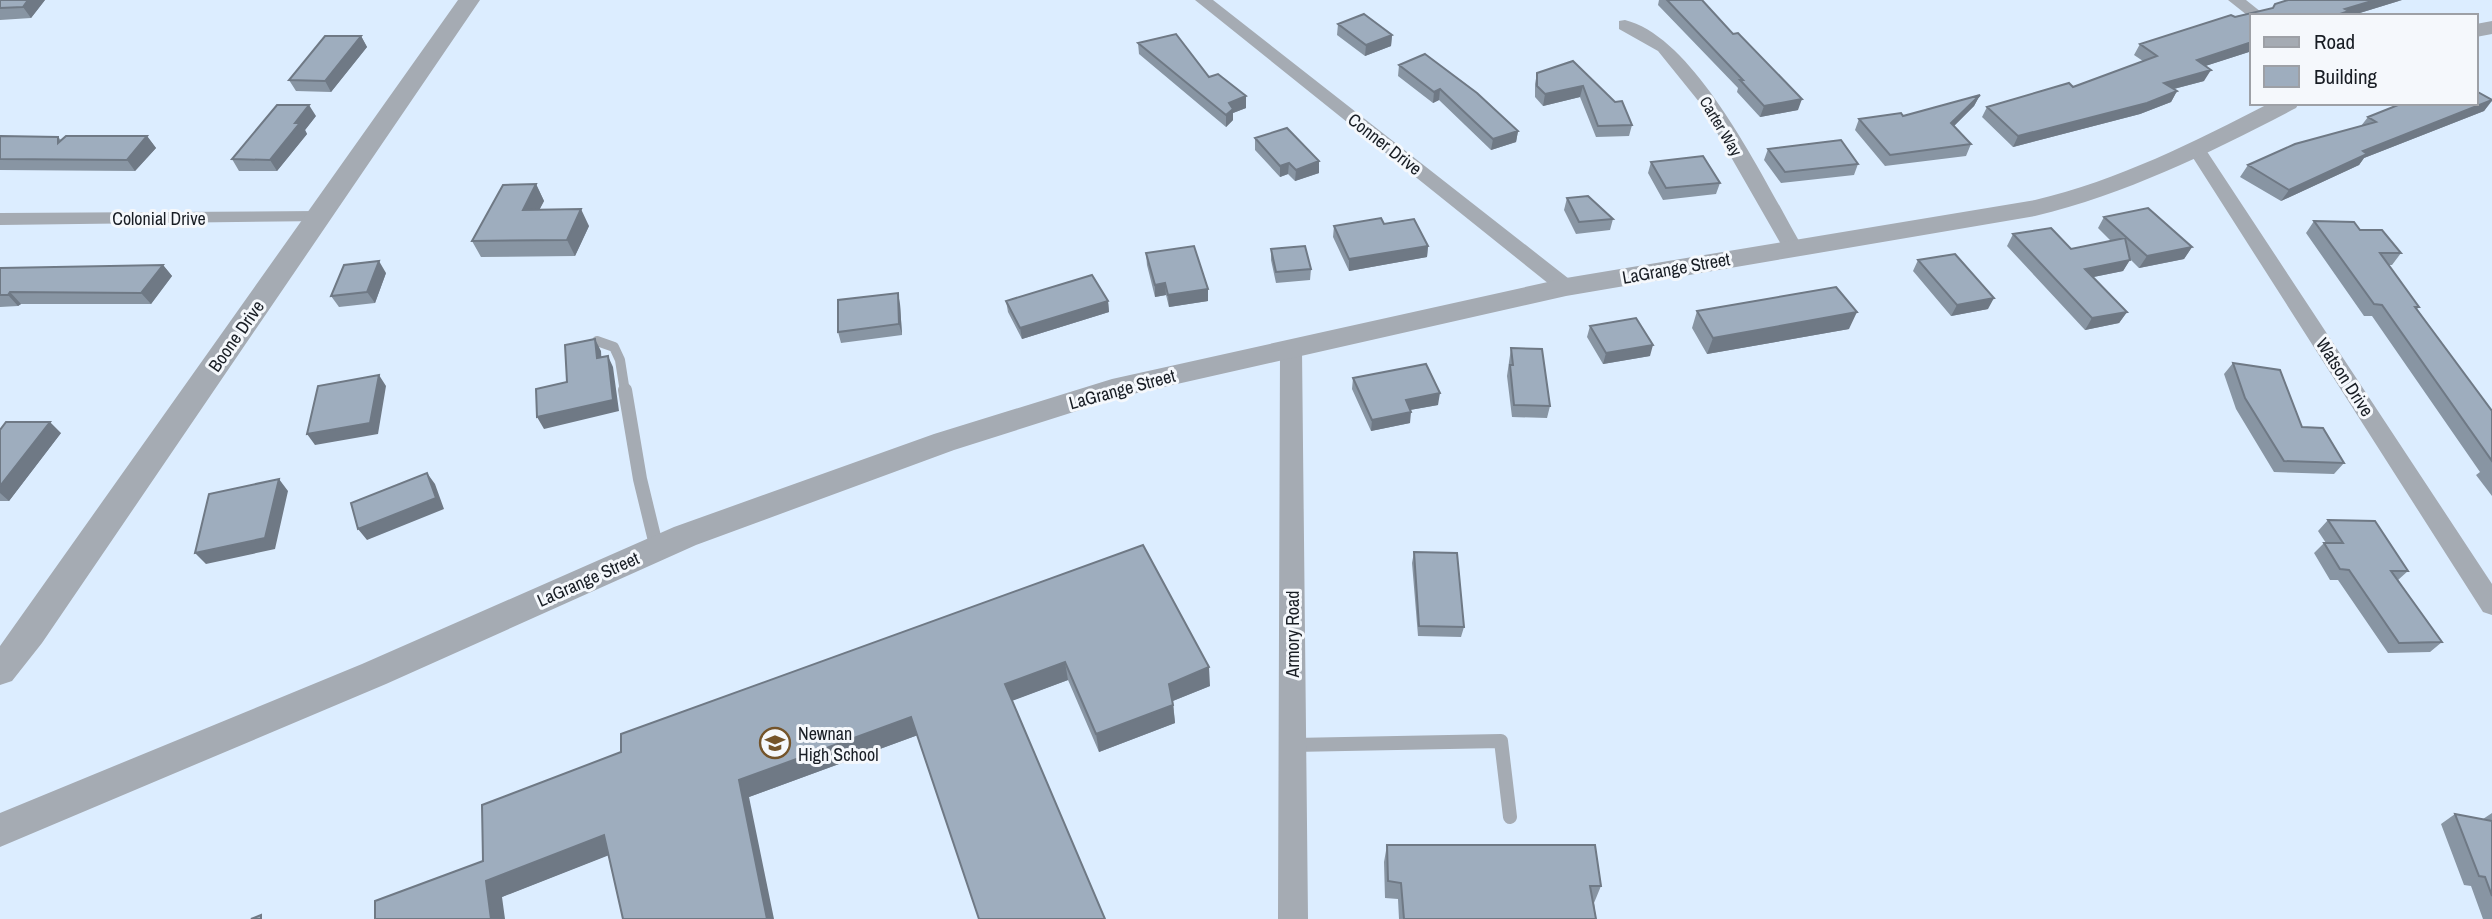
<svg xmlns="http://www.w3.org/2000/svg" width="2492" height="919" viewBox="0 0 2492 919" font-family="'Archivo Narrow',sans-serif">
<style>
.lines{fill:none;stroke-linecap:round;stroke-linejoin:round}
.service-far1{stroke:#a5abb3;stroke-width:10}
.service{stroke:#a5abb3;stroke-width:14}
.minor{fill:#a5abb3;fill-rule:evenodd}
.tertiary{fill:#a5abb3;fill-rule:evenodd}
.wall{fill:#8895a3}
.shaded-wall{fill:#6f7985}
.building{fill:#9eadbe;stroke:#6f7985;stroke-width:2}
.labels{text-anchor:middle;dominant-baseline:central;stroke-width:6;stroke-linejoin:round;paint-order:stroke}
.far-street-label{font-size:16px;fill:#181d24;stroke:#f5f8fc}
.street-label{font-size:18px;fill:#181d24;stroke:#f5f8fc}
.poi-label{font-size:18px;fill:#181d24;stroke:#f5f8fc;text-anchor:start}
</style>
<rect width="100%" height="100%" fill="#dcedff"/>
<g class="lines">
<path class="service-far1" d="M 597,341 L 614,347 L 620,360 L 625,392"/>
<path class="service" d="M 625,390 L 640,479 L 657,549
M 1293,745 L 1501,741 L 1510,817"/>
<path class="minor" d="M 1195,0 L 1213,0 L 1573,282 L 1576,287 L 1573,292 L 1559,292 Z
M 2228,0 L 2246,0 L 2266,16 L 2252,16 L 2252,19 Z
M 1625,20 C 1698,38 1766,185 1803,248 L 1800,253 L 1786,253 L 1700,103 L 1658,51 L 1619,29 L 1619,21 Z
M 2197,144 L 2206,150 L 2492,584 L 2492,615 L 2483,612 L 2188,150 Z
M 318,211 L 328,217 L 325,221 L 0,225 L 0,213 Z
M 1291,343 L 1298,345 L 1302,350 L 1308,919 L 1278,919 L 1280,350 L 1284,345 Z"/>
<path class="tertiary" d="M 458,0 L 480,0 L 42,643 L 12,681 L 0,685 L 0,646 Z
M 2492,21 L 2492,34 L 2476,37 L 2476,24 Z
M 2270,103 L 2299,103 L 2296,108 C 2211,152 2129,193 2035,216 L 1566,296 L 1124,396 L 954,450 L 696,545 L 386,684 L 0,847 L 0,813 L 362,664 L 674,527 L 934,434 L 1112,379 L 1566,278 L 2035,200 C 2119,180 2194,142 2270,103 Z"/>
</g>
<path class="wall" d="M 0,0 L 45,0 L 31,18 L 0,20 Z
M 1659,0 L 1702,0 L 1798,110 L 1760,117 L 1737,92 L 1738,88 L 1658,5 Z
M 2402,0 L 2350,16 L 2252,16 L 2252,51 L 2205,66 L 2204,81 L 2174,89 L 2177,91 L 2171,102 L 2140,114 L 2013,147 L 1982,117 L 1987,107 L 2073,87 L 2143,61 L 2134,55 L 2140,44 L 2235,17 Z
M 1338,24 L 1392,35 L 1391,46 L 1365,56 L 1337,35 Z
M 361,36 L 367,47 L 331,92 L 296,91 L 289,80 Z
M 1138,43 L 1209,77 L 1246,108 L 1233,113 L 1233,120 L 1226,127 L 1139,54 Z
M 1573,61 L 1632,125 L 1629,136 L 1596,137 L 1580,97 L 1543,106 L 1535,97 L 1535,84 L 1537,73 Z
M 1399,65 L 1518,131 L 1516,142 L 1491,150 L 1439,100 L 1433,103 L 1398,76 Z
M 1980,95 L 1974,106 L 1954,126 L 1971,144 L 1966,156 L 1885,166 L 1855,130 L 1859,119 L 1903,116 Z
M 2492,99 L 2492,101 L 2484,111 L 2364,158 L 2359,165 L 2281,201 L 2240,177 L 2248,165 L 2361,126 L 2368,117 Z
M 316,116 L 305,130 L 307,134 L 277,171 L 239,171 L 232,159 Z
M 0,136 L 58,137 L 61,140 L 147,136 L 156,148 L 135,171 L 0,170 Z
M 1255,138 L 1319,161 L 1319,173 L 1295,181 L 1288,174 L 1280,177 L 1255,150 Z
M 1768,149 L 1858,164 L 1854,175 L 1781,183 L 1764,160 Z
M 1651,162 L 1720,183 L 1716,194 L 1663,200 L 1648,173 Z
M 536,184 L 544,201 L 539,210 L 589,226 L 575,256 L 481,257 L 472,241 Z
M 1567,198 L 1613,219 L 1610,230 L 1576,234 L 1564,210 Z
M 2104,217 L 2192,247 L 2184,259 L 2139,268 L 2130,259 L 2123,271 L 2093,277 L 2127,312 L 2119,323 L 2085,330 L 2007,246 L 2013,234 L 2071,249 L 2111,241 L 2098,228 Z
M 2314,221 L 2360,230 L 2401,253 L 2392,265 L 2388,265 L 2419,307 L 2417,309 L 2492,411 L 2492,496 L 2476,475 L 2480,472 L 2372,316 L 2364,316 L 2306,233 Z
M 1384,224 L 1428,246 L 1427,257 L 1349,271 L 1333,237 L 1334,226 Z
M 1271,249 L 1311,269 L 1310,280 L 1276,283 L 1271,260 Z
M 1146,253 L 1208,289 L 1208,301 L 1169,307 L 1166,295 L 1155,297 L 1147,265 Z
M 1918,260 L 1988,309 L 1951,316 L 1913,271 Z
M 163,265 L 172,276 L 151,304 L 21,304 L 18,306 L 0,307 L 0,268 Z
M 386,273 L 375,303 L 339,307 L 331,296 Z
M 1006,301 L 1108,301 L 1109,312 L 1022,339 L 1008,312 Z
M 900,304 L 902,335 L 841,343 L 838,332 Z
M 1697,311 L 1849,329 L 1707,354 L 1692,328 Z
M 1590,326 L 1650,356 L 1603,364 L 1587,337 Z
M 1511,348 L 1550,406 L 1547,418 L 1512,417 L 1507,376 Z
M 2233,363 L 2302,427 L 2344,463 L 2334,474 L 2274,472 L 2236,409 L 2224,374 Z
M 1353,378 L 1438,405 L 1410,410 L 1410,423 L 1371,431 L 1352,389 Z
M 0,430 L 61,433 L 9,501 L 0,501 Z
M 2328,520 L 2408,571 L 2398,580 L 2442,642 L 2430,652 L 2388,653 L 2338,580 L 2330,580 L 2314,553 L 2324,543 L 2326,543 L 2318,531 Z
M 1143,545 L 1210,686 L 1173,701 L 1175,723 L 1099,752 L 1068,680 L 749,797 L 608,855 L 502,897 L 483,861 L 621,752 Z
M 1414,552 L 1464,627 L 1461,637 L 1418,636 L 1412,563 Z
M 2492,813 L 2492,919 L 2483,919 L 2471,886 L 2464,885 L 2441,824 L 2455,814 L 2483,819 Z
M 1387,845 L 1601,886 L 1594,903 L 1596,919 L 1399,919 L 1398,899 L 1385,898 L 1384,862 Z"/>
<path class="shaded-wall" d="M 28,0 L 45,0 L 31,18 L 23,7 Z
M 2375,0 L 2402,0 L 2350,16 L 2334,16 L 2345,9 Z
M 1392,35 L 1391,46 L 1365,56 L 1366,45 Z
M 361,36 L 367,47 L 331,92 L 325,81 Z
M 2252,42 L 2252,51 L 2190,71 L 2197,60 Z
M 2211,70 L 2204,81 L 2158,93 L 2164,83 Z
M 1583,86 L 1580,97 L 1543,106 L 1545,94 Z
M 1440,89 L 1439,100 L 1433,103 L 1434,92 Z
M 2177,91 L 2171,102 L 2140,114 L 2013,147 L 2018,136 Z
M 1980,95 L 1974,106 L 1946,134 L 1951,123 Z
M 1246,96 L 1246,108 L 1233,113 L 1233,120 L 1226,127 L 1226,115 L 1229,103 Z
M 1802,99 L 1798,110 L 1760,117 L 1764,106 Z
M 2492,100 L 2484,111 L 2364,158 L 2359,165 L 2281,201 L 2289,190 L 2363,151 Z
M 309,105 L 316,116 L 305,130 L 307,134 L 277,171 L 270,160 L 295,123 Z
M 1518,131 L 1516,142 L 1491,150 L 1493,139 Z
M 147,136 L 156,148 L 135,171 L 127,160 Z
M 1319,161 L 1319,173 L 1295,181 L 1296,170 Z
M 1289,163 L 1288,174 L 1280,177 L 1280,166 Z
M 536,184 L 544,201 L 531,226 L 523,210 Z
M 581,209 L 589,226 L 575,256 L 567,240 Z
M 1428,246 L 1427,257 L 1349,271 L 1349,259 Z
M 2192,247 L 2184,259 L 2139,268 L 2147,256 Z
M 2130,260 L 2123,271 L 2079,280 L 2085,269 Z
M 379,261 L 386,273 L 375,303 L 367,292 Z
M 163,265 L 172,276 L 151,304 L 141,293 Z
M 1165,283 L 1166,295 L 1155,297 L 1155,285 Z
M 1208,289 L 1208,301 L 1169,307 L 1168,295 Z
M 10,292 L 21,304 L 18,306 L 8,295 Z
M 898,293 L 900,304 L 902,335 L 899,324 Z
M 1994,298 L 1988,309 L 1951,316 L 1957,305 Z
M 1108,301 L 1109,312 L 1022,339 L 1020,328 Z
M 1857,312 L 1849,329 L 1707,354 L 1713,338 Z
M 2127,312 L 2119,323 L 2085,330 L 2092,318 Z
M 595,339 L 601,351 L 602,370 L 597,358 Z
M 1653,345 L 1650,356 L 1603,364 L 1606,353 Z
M 608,356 L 613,367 L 619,411 L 544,429 L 537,417 Z
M 379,375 L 386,386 L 378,434 L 315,445 L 307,434 Z
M 1440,393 L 1438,405 L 1404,411 L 1406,400 Z
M 1411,412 L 1410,423 L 1371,431 L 1372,420 Z
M 50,422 L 61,433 L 9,501 L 0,493 L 0,486 Z
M 427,473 L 435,484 L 444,509 L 367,540 L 358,529 Z
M 279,479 L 288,491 L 275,549 L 206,564 L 195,553 Z
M 1065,662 L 1068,680 L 1009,702 L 1005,684 Z
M 1209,667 L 1210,686 L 1170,702 L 1169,684 Z
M 1173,705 L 1175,723 L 1099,752 L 1096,734 Z
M 911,717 L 918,735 L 749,797 L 774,919 L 767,919 L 739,780 Z
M 604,835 L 617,852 L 502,897 L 505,919 L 491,919 L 486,881 Z"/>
<path class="building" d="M 0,0 L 28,0 L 23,7 L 0,8 Z
M 1667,0 L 1702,0 L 1733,34 L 1738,33 L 1802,99 L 1764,106 L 1740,80 L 1743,80 Z
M 2288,0 L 2375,0 L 2345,9 L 2349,11 L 2334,16 L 2252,16 L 2252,42 L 2197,60 L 2211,70 L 2164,83 L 2177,91 L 2147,103 L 2018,136 L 1987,107 L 2069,83 L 2073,87 L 2157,56 L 2140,44 L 2231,15 L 2235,17 L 2273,8 L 2275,4 Z
M 1364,14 L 1392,35 L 1366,45 L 1338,24 Z
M 1176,34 L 1209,77 L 1218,74 L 1246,96 L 1229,103 L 1233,109 L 1226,115 L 1138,43 Z
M 325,36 L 361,36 L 325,81 L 289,80 Z
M 1425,54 L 1477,93 L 1518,131 L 1493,139 L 1440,89 L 1434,92 L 1399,65 Z
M 1573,61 L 1615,102 L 1622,101 L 1632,125 L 1598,126 L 1583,86 L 1545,94 L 1537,86 L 1537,73 Z
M 2476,91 L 2492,100 L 2363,151 L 2367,154 L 2289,190 L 2248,165 L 2295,144 L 2376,122 L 2368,117 L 2403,103 L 2476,103 Z
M 1980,95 L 1951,123 L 1971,144 L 1890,155 L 1859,119 L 1901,113 L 1903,116 Z
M 277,105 L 309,105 L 295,123 L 300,123 L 270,160 L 232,159 Z
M 1287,128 L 1319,161 L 1296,170 L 1289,163 L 1280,166 L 1255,138 Z
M 0,136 L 58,137 L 58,143 L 66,136 L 147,136 L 127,160 L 0,159 Z
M 1841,140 L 1858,164 L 1785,172 L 1768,149 Z
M 1703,156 L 1720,183 L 1666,188 L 1651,162 Z
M 536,184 L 523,210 L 581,209 L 567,240 L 472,241 L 503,185 Z
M 1588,196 L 1613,219 L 1579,222 L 1567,198 Z
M 2148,208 L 2192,247 L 2147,256 L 2104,217 Z
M 1381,218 L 1384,224 L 1414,219 L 1428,246 L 1349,259 L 1334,226 Z
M 2314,221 L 2354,222 L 2360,230 L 2382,230 L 2401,253 L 2380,253 L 2419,307 L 2415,307 L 2492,411 L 2492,461 L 2382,305 L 2374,304 Z
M 2051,228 L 2071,249 L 2125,238 L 2130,260 L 2085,269 L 2127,312 L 2092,318 L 2013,234 Z
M 1194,246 L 1208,289 L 1168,295 L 1165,283 L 1155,285 L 1146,253 Z
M 1305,246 L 1311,269 L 1276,272 L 1271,249 Z
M 1955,254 L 1994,298 L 1957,305 L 1918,260 Z
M 379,261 L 367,292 L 331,296 L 344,265 Z
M 163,265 L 141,293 L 10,292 L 8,295 L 0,295 L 0,268 Z
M 1092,275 L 1108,301 L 1020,328 L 1006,301 Z
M 1836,287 L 1857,312 L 1713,338 L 1697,311 Z
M 898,293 L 899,324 L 838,332 L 838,300 Z
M 1636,318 L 1653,345 L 1606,353 L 1590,326 Z
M 595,339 L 597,358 L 608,356 L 613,400 L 537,417 L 536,389 L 567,382 L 565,345 Z
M 1511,348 L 1542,349 L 1550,406 L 1514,405 L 1510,365 L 1513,365 Z
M 2233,363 L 2280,370 L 2302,427 L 2323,428 L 2344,463 L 2284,461 L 2245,398 Z
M 1426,364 L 1440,393 L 1406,400 L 1411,412 L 1372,420 L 1353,378 Z
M 379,375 L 370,423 L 307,434 L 318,386 Z
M 6,422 L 50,422 L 0,486 L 0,430 Z
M 427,473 L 436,498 L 358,529 L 351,503 Z
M 279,479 L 265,538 L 195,553 L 209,494 Z
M 2328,520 L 2375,521 L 2408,571 L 2391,571 L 2442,642 L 2399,643 L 2349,570 L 2340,569 L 2324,543 L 2343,543 Z
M 1143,545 L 1209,667 L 1169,684 L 1173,705 L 1096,734 L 1065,662 L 1005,684 L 1105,919 L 979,919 L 911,717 L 739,780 L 767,919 L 623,919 L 604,835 L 486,881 L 491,919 L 375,919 L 375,901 L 483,861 L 482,805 L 621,752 L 621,734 Z
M 1414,552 L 1457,553 L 1464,627 L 1419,626 Z
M 2455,814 L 2492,821 L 2492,896 L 2485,877 L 2479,876 Z
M 1387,845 L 1595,845 L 1601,886 L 1590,886 L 1596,919 L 1404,919 L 1401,883 L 1388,881 Z
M 261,915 L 261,919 L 251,919 Z"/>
<defs>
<g id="school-ring" transform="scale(1.575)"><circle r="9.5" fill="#f5f8fc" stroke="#74542a" stroke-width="1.5"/><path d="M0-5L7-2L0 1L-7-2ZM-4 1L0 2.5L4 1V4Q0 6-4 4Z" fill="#74542a"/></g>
</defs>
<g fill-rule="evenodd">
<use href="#school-ring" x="775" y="743"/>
</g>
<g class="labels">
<g class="far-street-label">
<text transform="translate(1721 126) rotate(59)">Carter Way</text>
</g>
<g class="street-label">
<text transform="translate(1385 144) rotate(38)">Conner Drive</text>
<text x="159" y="218">Colonial Drive</text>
<text transform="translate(1676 268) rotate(-10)">LaGrange Street</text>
<text transform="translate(236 336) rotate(-55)">Boone Drive</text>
<text transform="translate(2345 377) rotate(57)">Watson Drive</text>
<text transform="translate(1122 389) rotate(-15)">LaGrange Street</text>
<text transform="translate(588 579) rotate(-24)">LaGrange Street</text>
<text transform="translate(1292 634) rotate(-90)">Armory Road</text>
</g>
<g class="poi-label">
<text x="798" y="733">Newnan<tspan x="798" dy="21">High School</tspan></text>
</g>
</g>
<rect x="2250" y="14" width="228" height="91" fill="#f5f8fc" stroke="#9da0a6" stroke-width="2"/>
<rect x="2264" y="37" width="35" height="10" fill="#a5abb3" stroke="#9da0a6" stroke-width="2"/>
<text x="2314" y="49" font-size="21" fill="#181d24">Road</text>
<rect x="2264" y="66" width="35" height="21" fill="#9eadbe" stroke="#9da0a6" stroke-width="2"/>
<text x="2314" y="84" font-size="21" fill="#181d24">Building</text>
</svg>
